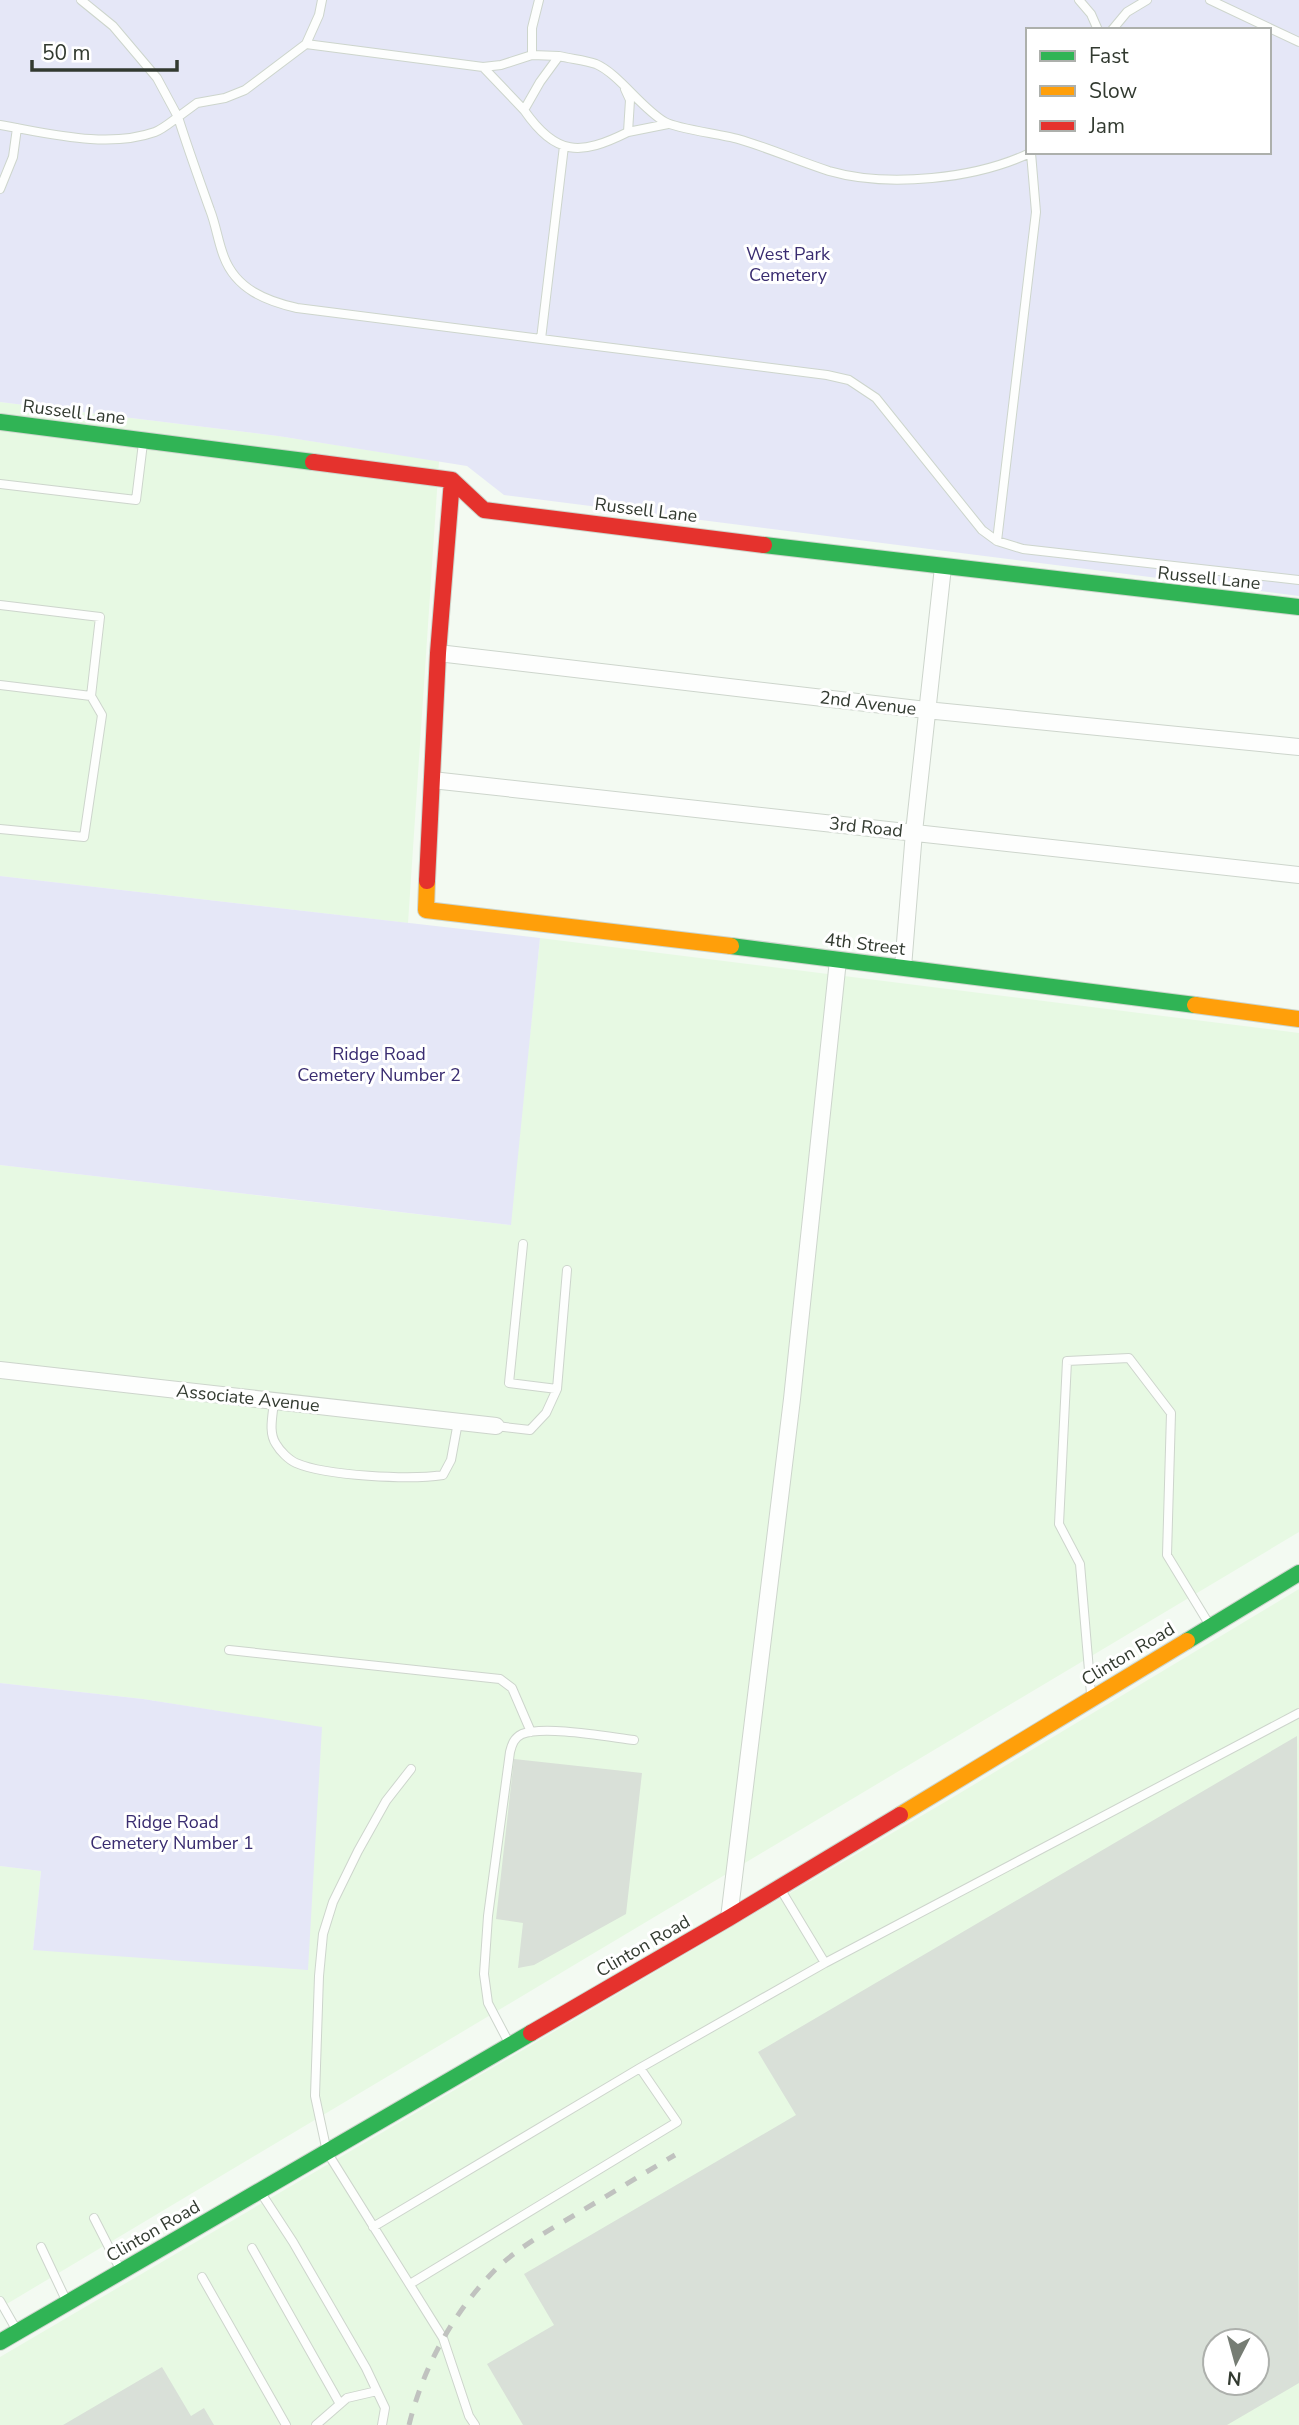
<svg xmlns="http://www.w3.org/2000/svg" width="1299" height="2425" viewBox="0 0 1299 2425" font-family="'Nunito Sans',sans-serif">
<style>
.built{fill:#e7f9e3;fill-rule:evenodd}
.green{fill:#e5e7f7;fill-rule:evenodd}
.building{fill:#d9e0d8;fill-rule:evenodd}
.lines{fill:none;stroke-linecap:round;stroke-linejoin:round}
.lane-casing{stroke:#cdd5cc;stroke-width:10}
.street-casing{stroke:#cdd5cc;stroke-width:18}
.fast-casing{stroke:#cdd5cc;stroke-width:18}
.slow-casing{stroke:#cdd5cc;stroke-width:18}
.jam-casing{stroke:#cdd5cc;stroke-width:18}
.lane{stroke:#fdfefd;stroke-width:8}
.street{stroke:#fdfefd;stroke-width:16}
.fast{stroke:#30b455;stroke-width:16}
.slow{stroke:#ff9f0a;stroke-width:16}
.jam{stroke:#e5322d;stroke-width:16}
.rail{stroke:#c0c2bf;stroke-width:5;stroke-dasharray:12 12;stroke-linecap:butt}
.labels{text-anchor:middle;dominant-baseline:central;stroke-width:6;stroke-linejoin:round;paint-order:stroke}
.park-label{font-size:18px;fill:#392c70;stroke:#fff}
.street-label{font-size:18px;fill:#323a30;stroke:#fff}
</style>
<rect width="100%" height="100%" fill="#f3faf2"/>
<path class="built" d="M 0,402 L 278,436 L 439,461 L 408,923 L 0,876 Z
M 540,938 L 1299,1033 L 1299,1532 L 0,2308 L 0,1866 L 41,1871 L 33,1950 L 322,1728 L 143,1699 L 0,1683 L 0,1165 L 510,1225 Z
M 1299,1589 L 1299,2425 L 0,2425 L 0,2357 L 945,1802 ZM 1215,2341 L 1257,2341 L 1257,2383 L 1215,2383 Z"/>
<path class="green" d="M 0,0 L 1299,0 L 1299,596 L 504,495 L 467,466 L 278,436 L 0,402 ZM 1028,30 L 1269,30 L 1269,152 L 1028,152 Z
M 0,876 L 540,938 L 511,1225 L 0,1165 Z
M 0,1683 L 143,1699 L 322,1727 L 308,1970 L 33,1950 L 41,1871 L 0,1866 Z"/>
<path class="building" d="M 1297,1736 L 1299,2383 L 1227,2425 L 523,2425 L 487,2364 L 554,2325 L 524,2274 L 796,2115 L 758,2052 ZM 1215,2341 L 1257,2341 L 1257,2383 L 1215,2383 Z
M 514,1759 L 642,1773 L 626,1914 L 534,1965 L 518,1968 L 523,1923 L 496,1919 Z
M 162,2367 L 191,2416 L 204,2408 L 214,2425 L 63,2425 Z"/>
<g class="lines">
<g class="lane-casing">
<path id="lane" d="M 322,0 L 319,15 L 306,44 L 483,67
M 1079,0 L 1091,14 L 1098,30
M 1210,0 L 1299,42
M 1112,30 L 1127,12 L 1147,0
M 306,44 L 245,90 L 225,98 L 197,103 L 178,117 C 188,149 199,179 210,210 C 216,225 218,242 224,257 C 236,289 266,301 297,308 L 541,339 L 564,146
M 532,55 L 532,28 L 539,0
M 625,89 L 630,100 L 628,132 C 580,156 556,156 524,110 L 540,82 L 559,56 C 571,59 585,60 596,64 C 619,74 641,108 665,122 C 677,129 721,134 738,139 C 769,148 798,161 829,171 C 888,188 977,179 1032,152
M 524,110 L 483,67 L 501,65 L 532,55 L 559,56
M 0,125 C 48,133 107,149 155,132 C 163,129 171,122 178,117 L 157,78 L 113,26 L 81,0
M 628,132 L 668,124
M 0,189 L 13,157 L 17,128
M 541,339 L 827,375 L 849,380 L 876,398 L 982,530 L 997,541 L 1036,212 L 1031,153
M 0,484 L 136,500 L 143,443
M 997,541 L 1023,549 L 1299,580
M 0,605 L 100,617 L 91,696 L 0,685
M 0,829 L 84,837 L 102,715 L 91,696
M 523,1244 L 509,1383 L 557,1389
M 274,1401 C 273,1415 268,1432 276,1444 C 280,1451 289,1460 296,1463 C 326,1476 410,1480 443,1475 L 451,1460 L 458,1422
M 496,1426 L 530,1430 L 546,1413 L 557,1389 L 567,1270
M 229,1650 L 500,1679 L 512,1688 L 531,1732
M 1091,1694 L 1080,1564 L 1059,1524 L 1067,1361 L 1129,1358 L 1171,1413 L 1167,1555 L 1209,1624
M 411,1769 L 386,1801 L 358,1851 L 333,1902 L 323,1934 L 319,1976 L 315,2096 L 327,2152 L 443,2338 L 469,2416 L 475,2425
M 781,1890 L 825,1963
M 509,2043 L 488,2003 L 484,1974 L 488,1916 L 510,1752 C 512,1744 514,1738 522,1734 C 544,1725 609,1737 634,1740
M 261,2193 L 293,2242 L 366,2368 L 385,2408 L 382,2425
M 94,2218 L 120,2269
M 373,2227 L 640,2068 L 825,1963 L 1299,1713
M 41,2247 L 66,2300
M 252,2248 L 340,2404
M 202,2277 L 286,2425
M 410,2284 L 677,2122 L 640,2068
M 0,2301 L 16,2329
M 316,2425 L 347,2398 L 377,2391"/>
</g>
<g class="street-casing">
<path id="street" d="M 438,653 L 926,710 L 1299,747
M 432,780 L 1299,875
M 903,967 L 914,832 L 943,567
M 0,1370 L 496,1426
M 729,1918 L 792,1399 L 838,960"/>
</g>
<g class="fast-casing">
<path id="fast" d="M 0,422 L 313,462
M 764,545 L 1299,607
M 731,946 L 1195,1005
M 1187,1641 L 1299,1573
M 0,2342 L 531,2033"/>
</g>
<g class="slow-casing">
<path id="slow" d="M 427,881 L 426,910 L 731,946
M 1195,1005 L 1299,1019
M 900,1815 L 1187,1641"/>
</g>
<g class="jam-casing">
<path id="jam" d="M 313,462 L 452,480 L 484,510 L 764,545
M 427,881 L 438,653 L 452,480
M 531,2033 L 729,1918 L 900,1815"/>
</g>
<use href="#lane" class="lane"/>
<use href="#street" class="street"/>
<use href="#fast" class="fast"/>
<use href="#slow" class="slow"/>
<use href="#jam" class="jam"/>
<path class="rail" d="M 409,2425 C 423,2368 452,2314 494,2271 C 516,2249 546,2232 573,2216 C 607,2196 641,2175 675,2155"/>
</g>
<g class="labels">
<g class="park-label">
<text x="788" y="254">West Park<tspan x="788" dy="21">Cemetery</tspan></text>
<text x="379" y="1054">Ridge Road<tspan x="379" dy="21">Cemetery Number 2</tspan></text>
<text x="172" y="1822">Ridge Road<tspan x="172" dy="21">Cemetery Number 1</tspan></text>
</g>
<g class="street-label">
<text transform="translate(74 412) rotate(7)">Russell Lane</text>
<text transform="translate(646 510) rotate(7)">Russell Lane</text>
<text transform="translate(1209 578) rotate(6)">Russell Lane</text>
<text transform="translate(868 703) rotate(7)">2nd Avenue</text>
<text transform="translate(866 827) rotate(6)">3rd Road</text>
<text transform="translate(865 944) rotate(7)">4th Street</text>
<text transform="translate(248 1398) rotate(6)">Associate Avenue</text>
<text transform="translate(1128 1654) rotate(-31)">Clinton Road</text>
<text transform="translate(643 1946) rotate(-30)">Clinton Road</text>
<text transform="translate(153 2231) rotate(-30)">Clinton Road</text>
</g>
</g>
<rect x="1026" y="28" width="245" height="126" fill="#ffffff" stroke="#adb0ac" stroke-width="2"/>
<rect x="1040" y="51" width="35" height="10" fill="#30b455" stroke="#adb0ac" stroke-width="2"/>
<text x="1089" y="63" font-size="21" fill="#323a30">Fast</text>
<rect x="1040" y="86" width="35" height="10" fill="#ff9f0a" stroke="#adb0ac" stroke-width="2"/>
<text x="1089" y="98" font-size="21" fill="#323a30">Slow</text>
<rect x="1040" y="121" width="35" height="10" fill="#e5322d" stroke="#adb0ac" stroke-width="2"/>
<text x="1089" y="133" font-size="21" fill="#323a30">Jam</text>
<g transform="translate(1236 2362) rotate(186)"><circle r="33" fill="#ffffff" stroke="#adb0ac" stroke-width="2"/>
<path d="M0-5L12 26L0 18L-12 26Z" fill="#767d74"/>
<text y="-10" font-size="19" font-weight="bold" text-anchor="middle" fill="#323a30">N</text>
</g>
<path d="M32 60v10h145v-10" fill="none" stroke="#323a30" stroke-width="3.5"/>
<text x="42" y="60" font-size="21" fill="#323a30" stroke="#ffffff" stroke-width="5" paint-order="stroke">50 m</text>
</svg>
